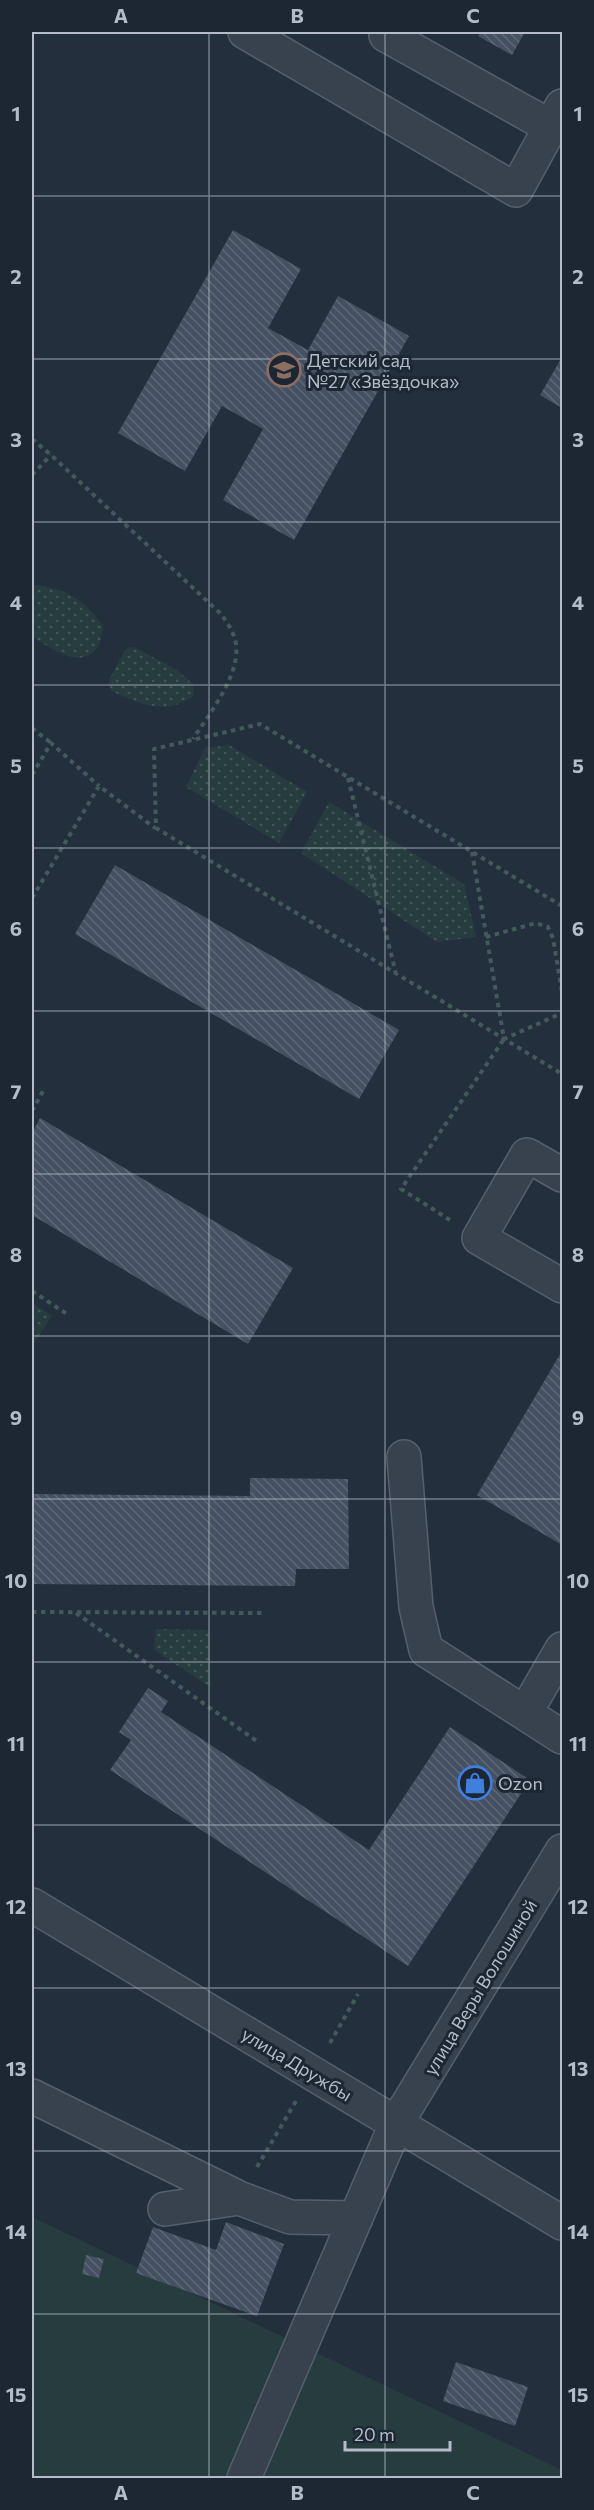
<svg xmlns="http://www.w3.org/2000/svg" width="594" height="2510" viewBox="0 0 594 2510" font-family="Commissioner,sans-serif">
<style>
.green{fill:#263c3f}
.park{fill:url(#park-dots)}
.building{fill:url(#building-back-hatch)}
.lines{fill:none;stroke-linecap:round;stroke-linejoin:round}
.minor-casing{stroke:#565f6c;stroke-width:36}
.path{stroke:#44595c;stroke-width:4;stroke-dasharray:4.5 4.5;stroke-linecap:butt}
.minor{stroke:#38414e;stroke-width:33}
.grid{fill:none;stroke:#b4bcc9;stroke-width:1.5;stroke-opacity:0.55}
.labels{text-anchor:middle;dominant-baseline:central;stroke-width:6;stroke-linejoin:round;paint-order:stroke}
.poi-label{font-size:18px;fill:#b4bcc9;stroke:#1d2633;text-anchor:start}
.street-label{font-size:18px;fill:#b4bcc9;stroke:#1d2633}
.neatline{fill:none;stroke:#b4bcc9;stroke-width:2}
.grid-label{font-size:20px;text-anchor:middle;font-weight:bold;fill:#b4bcc9}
</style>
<defs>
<pattern id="park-dots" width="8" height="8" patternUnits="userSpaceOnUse" patternTransform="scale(1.5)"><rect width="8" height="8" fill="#263c3f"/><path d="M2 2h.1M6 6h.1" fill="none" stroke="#435659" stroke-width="1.8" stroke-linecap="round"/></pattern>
<pattern id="building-back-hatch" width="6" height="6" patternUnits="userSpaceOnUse" patternTransform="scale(1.5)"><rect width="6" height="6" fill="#455162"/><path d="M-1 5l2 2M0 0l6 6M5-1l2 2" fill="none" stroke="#5d6877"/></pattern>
</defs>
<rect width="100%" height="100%" fill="#242f3e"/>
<path class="green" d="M 32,2217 L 562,2470 L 562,2478 L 32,2478 Z"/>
<path class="park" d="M 32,585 C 64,587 85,600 103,626 C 102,632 101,640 99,645 C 84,673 50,647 32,637 Z
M 130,647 L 136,648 L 177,670 L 193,684 L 194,695 C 166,717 141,704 111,691 L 109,680 L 125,650 Z
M 229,745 L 307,792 L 279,843 L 186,787 L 205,748 Z
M 329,802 L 464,884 L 476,937 L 437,942 L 301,853 Z
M 32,1303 L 52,1316 L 32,1346 Z
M 156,1629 L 209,1630 L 211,1688 L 154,1650 Z"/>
<path class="building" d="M 481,32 L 525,32 L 512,55 L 478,36 Z
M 233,230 L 301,269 L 268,328 L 308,350 L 338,296 L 409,336 L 294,540 L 223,500 L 263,429 L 222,406 L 185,471 L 118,433 Z
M 562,357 L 562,408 L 540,395 Z
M 115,865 L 399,1030 L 359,1099 L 75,934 Z
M 40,1118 L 293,1268 L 248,1344 L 32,1215 L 32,1133 Z
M 562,1351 L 562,1545 L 477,1495 Z
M 250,1478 L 348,1479 L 349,1569 L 296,1569 L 295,1586 L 32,1584 L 32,1494 L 250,1496 Z
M 148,1688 L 168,1701 L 161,1712 L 369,1850 L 450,1727 L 530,1780 L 408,1966 L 110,1770 L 131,1740 L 119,1732 Z
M 226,2222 L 284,2244 L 257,2316 L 136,2273 L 153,2227 L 216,2250 Z
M 86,2255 L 104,2259 L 99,2278 L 82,2274 Z
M 456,2362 L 528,2387 L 515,2426 L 443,2401 Z"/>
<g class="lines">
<g class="minor-casing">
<path id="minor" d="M 245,32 L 516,190 L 562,106
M 388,32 L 386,35 L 551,127
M 562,1175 L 527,1155 L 479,1238 L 562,1286
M 404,1457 L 416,1607 L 426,1650 L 562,1737
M 525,1713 L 562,1649
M 32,1905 L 562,2223
M 32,2096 L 239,2198 L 290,2217 L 356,2218
M 165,2209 L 239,2198
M 244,2478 L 397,2122 L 562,1851"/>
</g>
<path class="path" d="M 32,439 L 51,455 L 222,615 C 226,621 231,628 234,636 C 246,669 210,712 193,739
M 32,475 L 51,455
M 32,728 L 51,743
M 32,775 L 51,743 L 99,786
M 348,778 L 396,974
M 472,852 L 504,1039 L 562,1013
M 32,898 L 99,786 L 155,828
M 562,906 L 260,724 L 154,749 L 156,828 L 562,1074
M 486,937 L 536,923 L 548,927 L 553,938 L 562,992
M 32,1111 L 43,1091
M 450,1220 L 401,1189 L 504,1039
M 32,1291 L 67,1314
M 32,1612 L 262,1613
M 76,1613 L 258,1742
M 330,2043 L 358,1994
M 257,2167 L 296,2101"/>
<use href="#minor" class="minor"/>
</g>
<path class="grid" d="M 209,32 L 209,2478M 385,32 L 385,2478M 32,196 L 562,196M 32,359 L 562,359M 32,522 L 562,522M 32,685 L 562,685M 32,848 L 562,848M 32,1011 L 562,1011M 32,1174 L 562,1174M 32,1336 L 562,1336M 32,1499 L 562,1499M 32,1662 L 562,1662M 32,1825 L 562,1825M 32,1988 L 562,1988M 32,2151 L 562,2151M 32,2314 L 562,2314"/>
<defs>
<g id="school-ring" transform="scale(1.725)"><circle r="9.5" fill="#1d2633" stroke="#8d6e63" stroke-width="1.5"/><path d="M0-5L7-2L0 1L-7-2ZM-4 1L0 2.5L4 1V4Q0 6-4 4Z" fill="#8d6e63"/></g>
<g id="shop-ring" transform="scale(1.725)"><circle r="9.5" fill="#1d2633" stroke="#3f7fe0" stroke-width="1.5"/><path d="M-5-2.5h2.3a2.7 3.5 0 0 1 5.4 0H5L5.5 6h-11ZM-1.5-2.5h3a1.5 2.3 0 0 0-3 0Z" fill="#3f7fe0"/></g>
</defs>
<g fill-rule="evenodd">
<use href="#school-ring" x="284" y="370"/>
<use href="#shop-ring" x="475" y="1783"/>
</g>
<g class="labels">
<g class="poi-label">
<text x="307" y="360">Детский сад<tspan x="307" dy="21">№27 «Звёздочка»</tspan></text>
<text x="498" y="1783">Ozon</text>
</g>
<g class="street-label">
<text transform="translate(480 1987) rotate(-59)">улица Веры Волошиной</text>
<text transform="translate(297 2064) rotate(31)">улица Дружбы</text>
</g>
</g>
<rect width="594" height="2510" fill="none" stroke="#1d2633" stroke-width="66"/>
<path d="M345 2441v9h105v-9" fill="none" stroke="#b4bcc9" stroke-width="3"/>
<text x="354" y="2441" font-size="18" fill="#b4bcc9" stroke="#1d2633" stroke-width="4.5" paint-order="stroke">20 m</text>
<rect x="33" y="33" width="528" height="2444" class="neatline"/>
<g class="grid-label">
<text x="121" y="23">A</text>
<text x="297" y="23">B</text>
<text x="473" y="23">C</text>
<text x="16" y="121">1</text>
<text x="578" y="121">1</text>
<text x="16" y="284">2</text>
<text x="578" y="284">2</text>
<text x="16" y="447">3</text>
<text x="578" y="447">3</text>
<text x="16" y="610">4</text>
<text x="578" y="610">4</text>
<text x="16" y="773">5</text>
<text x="578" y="773">5</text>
<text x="16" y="936">6</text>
<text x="578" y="936">6</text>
<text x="16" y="1099">7</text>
<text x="578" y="1099">7</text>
<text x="16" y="1262">8</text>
<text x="578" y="1262">8</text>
<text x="16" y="1425">9</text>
<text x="578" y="1425">9</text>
<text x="16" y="1588">10</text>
<text x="578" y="1588">10</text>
<text x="16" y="1751">11</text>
<text x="578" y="1751">11</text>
<text x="16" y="1914">12</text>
<text x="578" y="1914">12</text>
<text x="16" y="2076">13</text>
<text x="578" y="2076">13</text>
<text x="16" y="2239">14</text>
<text x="578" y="2239">14</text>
<text x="16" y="2402">15</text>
<text x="578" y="2402">15</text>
<text x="121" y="2500">A</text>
<text x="297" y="2500">B</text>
<text x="473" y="2500">C</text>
</g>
</svg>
